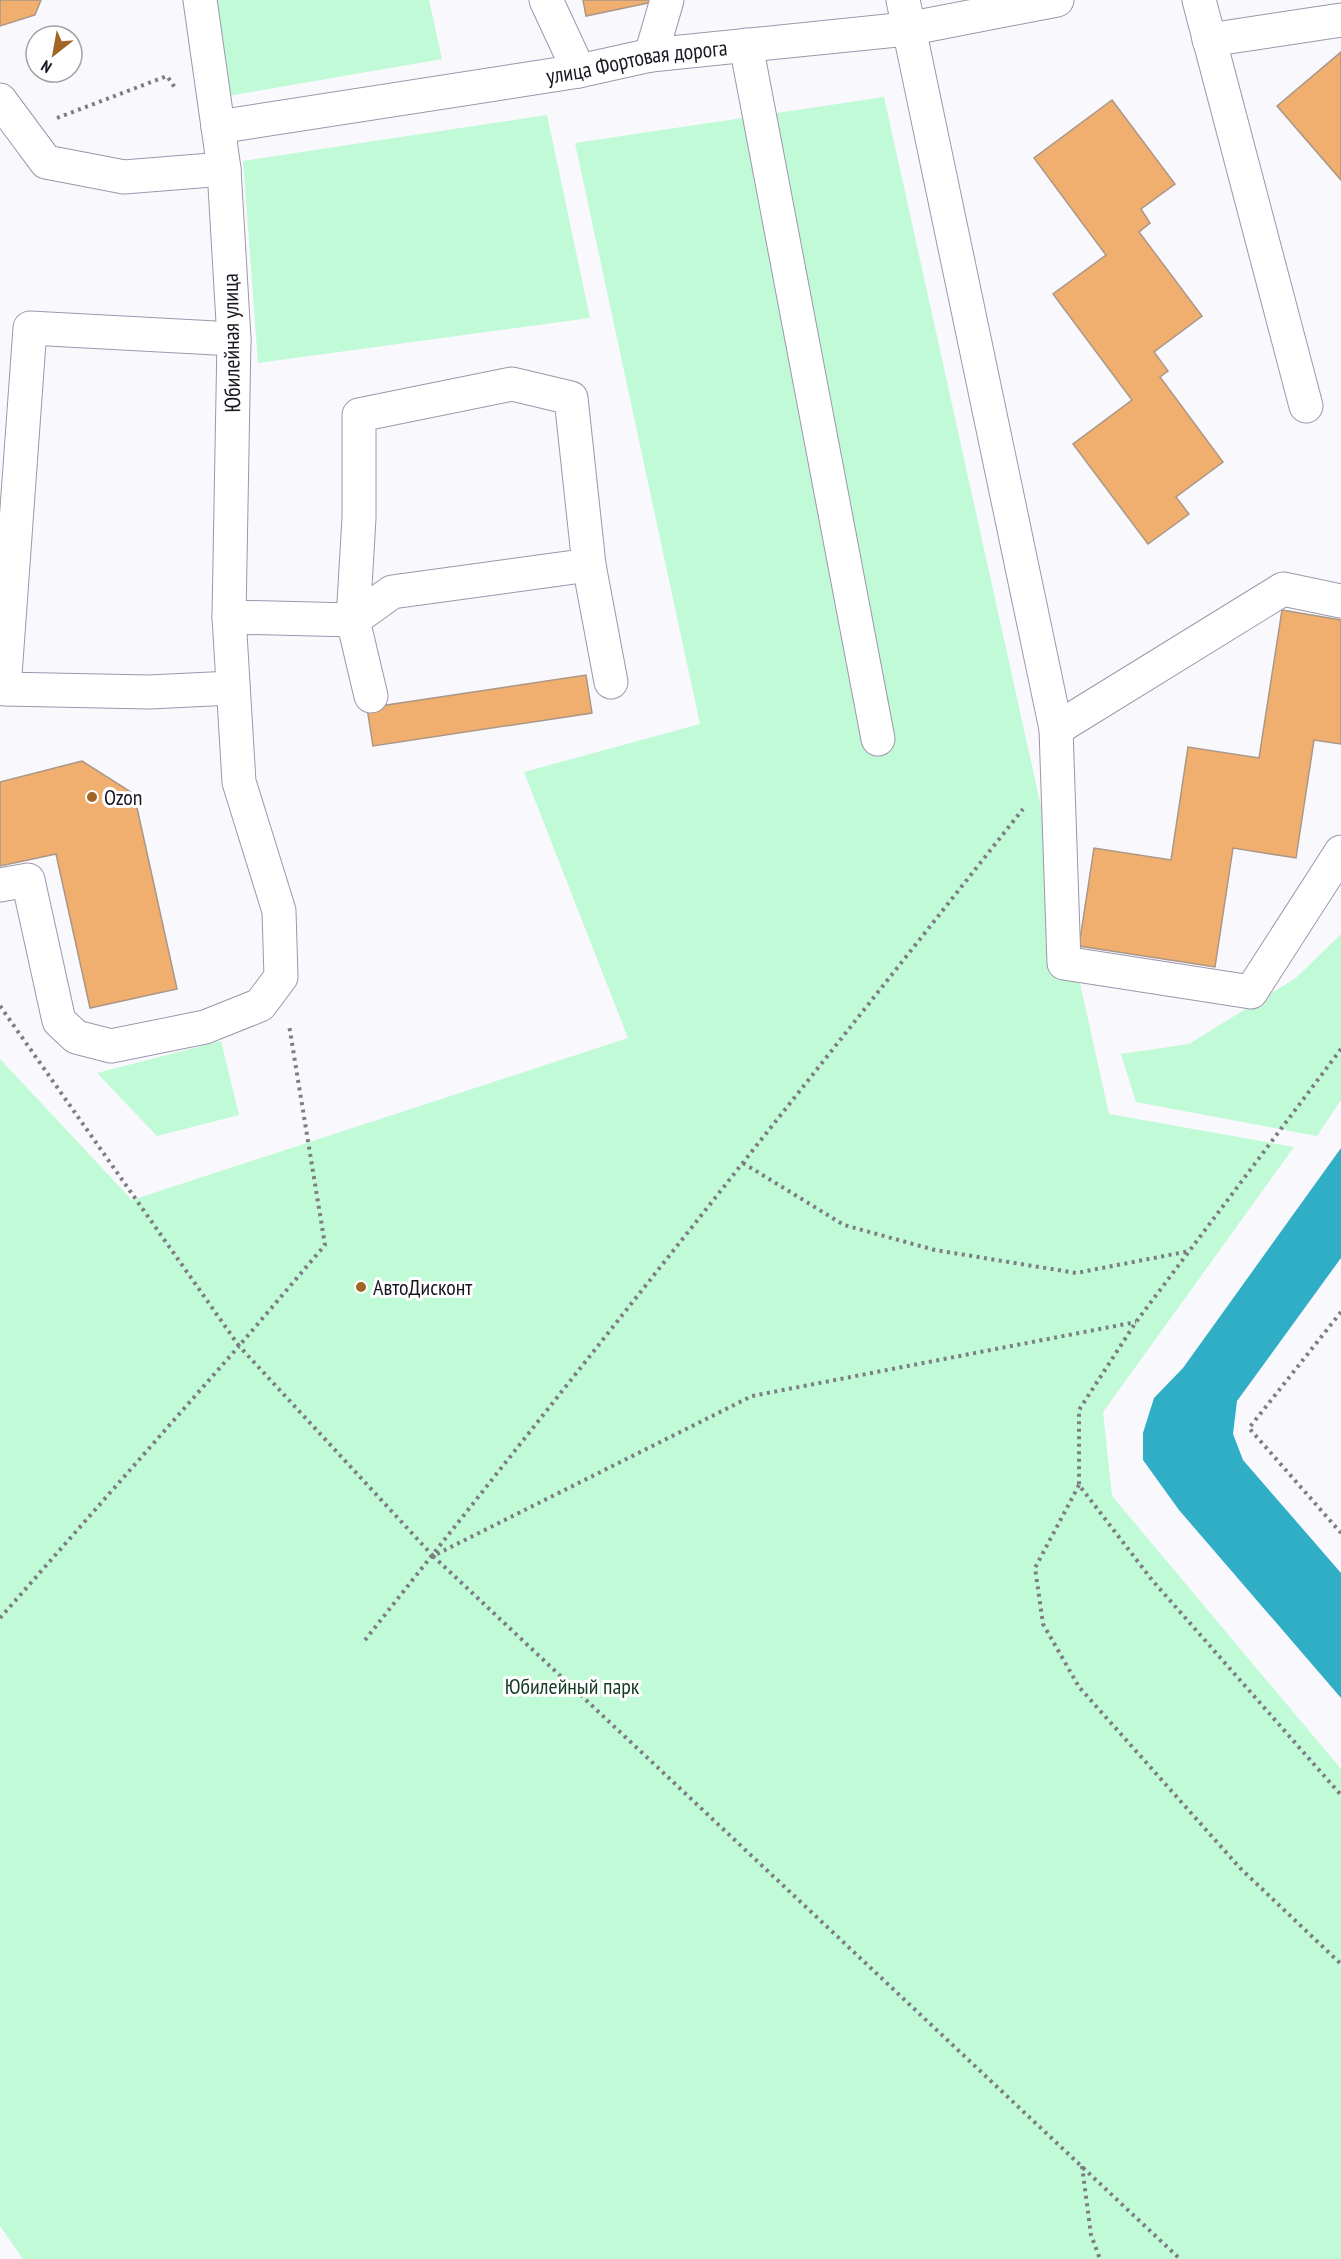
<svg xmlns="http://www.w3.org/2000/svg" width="1341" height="2259" viewBox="0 0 1341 2259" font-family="'PT Sans Narrow',sans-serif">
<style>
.green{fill:#c0fad6}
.water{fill:#2faec6}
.building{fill:#f0af6f;stroke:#aa9786;stroke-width:1.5}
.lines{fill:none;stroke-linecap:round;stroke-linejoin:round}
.minor-casing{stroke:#9d96ac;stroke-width:35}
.path{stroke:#7f7d84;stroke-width:4;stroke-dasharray:3 4.5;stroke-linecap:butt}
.minor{stroke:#fff;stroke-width:33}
.poi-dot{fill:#a06625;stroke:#fff;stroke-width:2}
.labels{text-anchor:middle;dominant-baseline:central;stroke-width:6;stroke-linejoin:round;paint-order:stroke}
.street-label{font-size:22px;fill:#1a1720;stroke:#fff}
.poi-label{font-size:22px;fill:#1a1720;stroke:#fff;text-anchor:start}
.park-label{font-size:22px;fill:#153b27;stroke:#fff}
</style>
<rect width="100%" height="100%" fill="#f9f8fd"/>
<path class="green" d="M 206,0 L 429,0 L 442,59 L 222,97 Z
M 884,97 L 1109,1114 L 1294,1147 L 1103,1412 L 1112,1496 L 1341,1769 L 1341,2259 L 23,2259 L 0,2226 L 0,1059 L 132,1200 L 628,1038 L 524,772 L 700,724 L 575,143 Z
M 547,115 L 590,318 L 258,363 L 243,161 Z
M 1341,934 L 1341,1100 L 1317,1136 L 1136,1102 L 1121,1054 L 1189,1044 L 1296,978 Z
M 221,1041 L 239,1115 L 157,1136 L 97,1073 Z"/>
<path class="water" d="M 1341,1148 L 1341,1258 L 1237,1401 L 1233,1434 L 1243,1460 L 1341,1573 L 1341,1698 L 1179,1510 L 1143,1460 L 1143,1433 L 1154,1398 L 1183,1368 Z"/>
<path class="building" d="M 0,0 L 41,0 L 35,15 L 0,26 Z
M 583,0 L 652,0 L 653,2 L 586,16 Z
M 1341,52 L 1341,180 L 1277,106 Z
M 1112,100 L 1175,184 L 1141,209 L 1150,223 L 1139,232 L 1202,316 L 1154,352 L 1168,371 L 1160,377 L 1223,462 L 1176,497 L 1189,514 L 1148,544 L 1073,444 L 1132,400 L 1053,294 L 1106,255 L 1034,158 Z
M 1282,610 L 1341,620 L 1341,744 L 1314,740 L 1296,858 L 1233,848 L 1215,967 L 1079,946 L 1094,848 L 1171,860 L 1188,747 L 1259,758 Z
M 586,675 L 592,713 L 373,746 L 367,708 Z
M 82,761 L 134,794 L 177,989 L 90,1008 L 56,854 L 0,866 L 0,782 Z"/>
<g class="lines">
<g class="minor-casing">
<g id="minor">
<path d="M 546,0 L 579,71"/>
<path d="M 903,0 L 1056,729 L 1064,963 L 1251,992 L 1341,852"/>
<path d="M 1199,0 L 1306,406"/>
<path d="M 1209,40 L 1341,20"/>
<path d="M 746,45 L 878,739"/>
<path d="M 651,55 L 667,0"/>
<path d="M 0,100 L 46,162 L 124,177 L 224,169"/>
<path id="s1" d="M 218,127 L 579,71 L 651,55 L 907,29 L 1057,0"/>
<path d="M 589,565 L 611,682"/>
<path d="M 229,617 L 353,620 L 392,592 L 589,565 L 571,398 L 512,384 L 359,415 L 359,518 L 353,620 L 371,696"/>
<path d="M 232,688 L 149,692 L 4,689 L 30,328 L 234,339"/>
<path d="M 1056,729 L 1283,589 L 1341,601"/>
<path d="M 0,885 L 28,880 L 59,1021 L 76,1037 L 111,1046 L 205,1027 L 260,1005 L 281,977 L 279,911 L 239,782 L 229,617 L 234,339 L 224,169 L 200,0"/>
</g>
</g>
<path class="path" d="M 57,118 L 167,76 L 176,89
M 0,1006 L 239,1346 L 325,1245 L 289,1025
M 1341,1049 L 1136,1322 L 1079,1410 L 1079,1485 L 1152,1580 L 1341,1795
M 743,1163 L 844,1225 L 935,1250 L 1076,1273 L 1190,1251
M 1341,1312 L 1249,1428 L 1341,1533
M 1079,1485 L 1035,1568 L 1043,1624 L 1079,1687 L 1240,1868 L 1341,1964
M 433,1556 L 1180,2259
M 0,1618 L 239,1346 L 433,1556 L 752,1396 L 1136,1322
M 365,1640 L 1023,809
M 1082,2166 L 1091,2235 L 1100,2259"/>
<use href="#minor" class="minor"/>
</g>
<g class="poi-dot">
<circle cx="92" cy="797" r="6"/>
<circle cx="361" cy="1287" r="6"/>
</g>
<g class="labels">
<g class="street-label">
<text stroke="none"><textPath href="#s1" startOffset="424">улица Фортовая дорога</textPath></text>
<text transform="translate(231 343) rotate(-91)">Юбилейная улица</text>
</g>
<g class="poi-label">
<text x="104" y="797">Ozon</text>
<text x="373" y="1287">АвтоДисконт</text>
</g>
<g class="park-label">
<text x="572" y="1686">Юбилейный парк</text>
</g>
</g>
<g transform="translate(54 54) rotate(211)"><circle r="28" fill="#ffffff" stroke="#a3a2a6" stroke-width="1.5"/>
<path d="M0-4.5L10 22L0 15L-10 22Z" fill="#a06625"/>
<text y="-9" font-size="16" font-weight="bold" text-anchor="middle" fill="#1a1720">N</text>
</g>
</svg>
